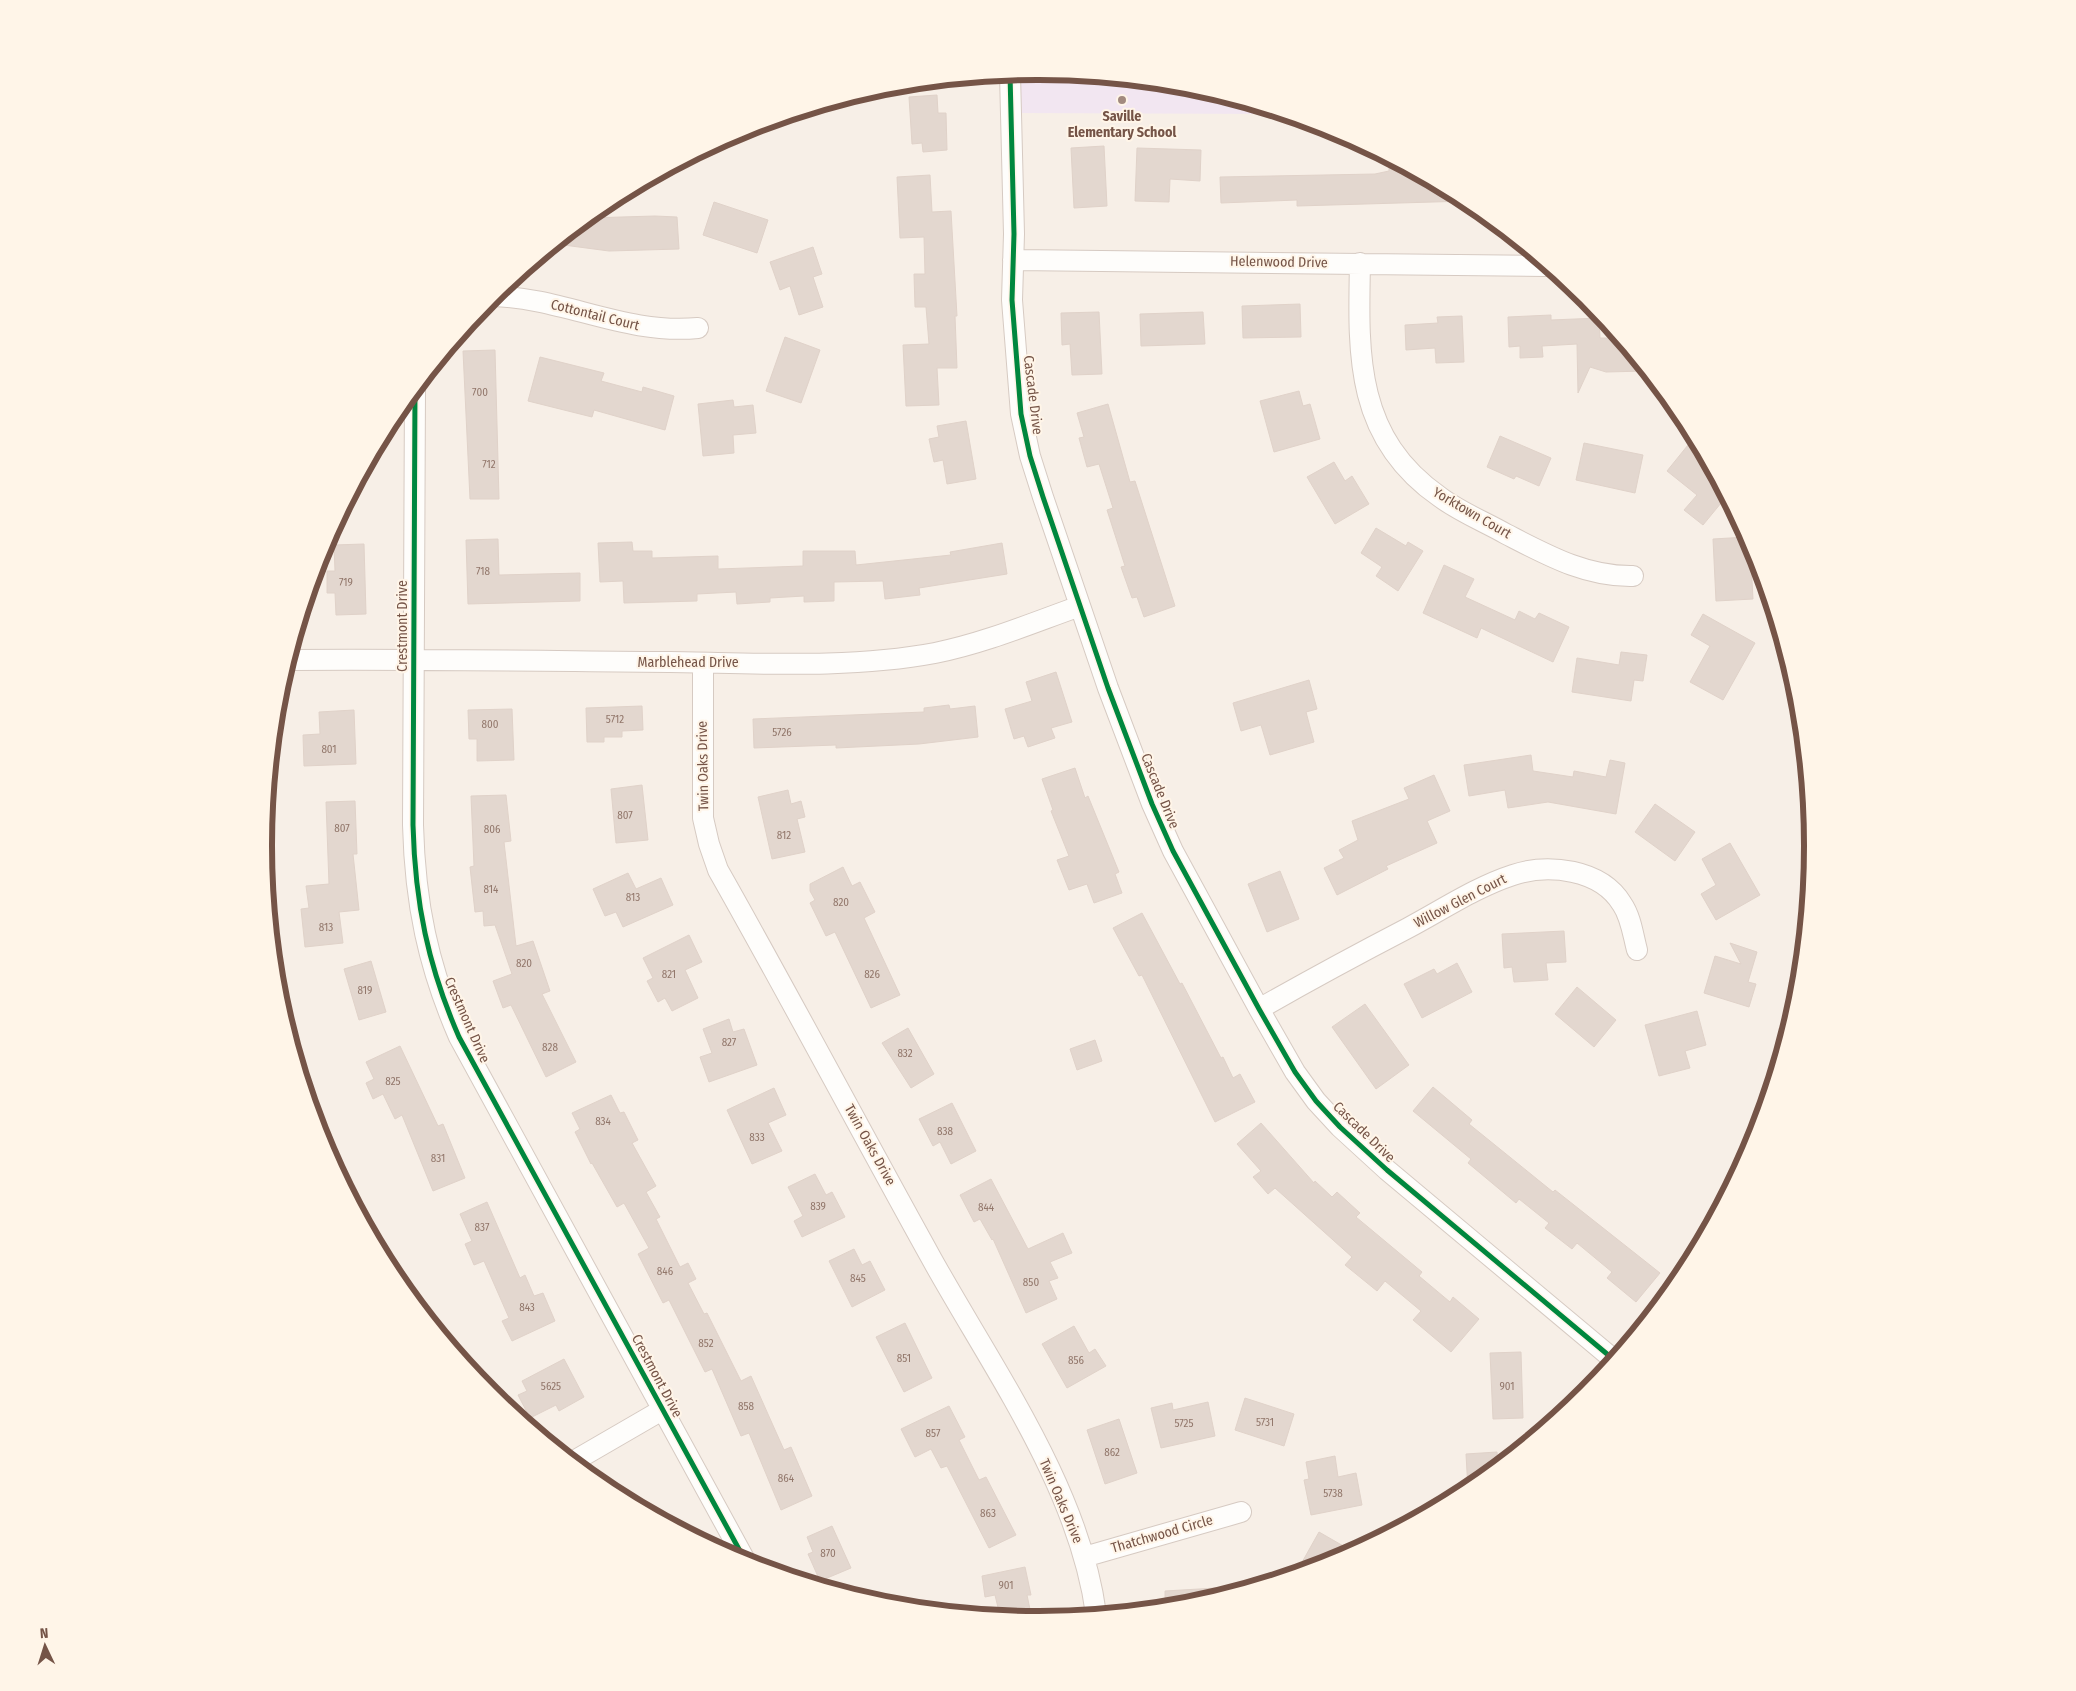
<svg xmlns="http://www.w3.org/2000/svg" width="2076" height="1691" viewBox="0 0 2076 1691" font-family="'Fira Sans Condensed',sans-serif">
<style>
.education{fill:#f2e6f1}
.building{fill:#e3d7cf;stroke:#e0d2c9}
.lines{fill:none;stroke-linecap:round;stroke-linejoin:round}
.minor-casing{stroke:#d6cac2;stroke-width:22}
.minor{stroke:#fefdfb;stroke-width:20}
.cycleway-casing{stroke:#fff5e8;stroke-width:8}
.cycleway{stroke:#00873e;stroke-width:5}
.poi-dot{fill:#a28a7f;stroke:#fff5e8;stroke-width:2}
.labels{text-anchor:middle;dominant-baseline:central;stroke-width:4;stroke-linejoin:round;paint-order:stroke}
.number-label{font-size:11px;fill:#92776b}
.poi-label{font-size:14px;font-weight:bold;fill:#755447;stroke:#fff5e8}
.street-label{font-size:14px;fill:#755447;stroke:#fff5e8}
.rim{fill:none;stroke:#755447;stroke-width:6}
</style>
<rect width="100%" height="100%" fill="#f7efe7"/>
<path class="education" d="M 1038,71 L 1189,86 L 1282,114 L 1011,113 L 1010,74 Z"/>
<path class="building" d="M 937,95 L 938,113 L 946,113 L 947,150 L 923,152 L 922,143 L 912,144 L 909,97 Z
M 1104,146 L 1107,206 L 1074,208 L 1071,148 Z
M 1137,148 L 1201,150 L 1200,181 L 1170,179 L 1169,202 L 1135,201 Z
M 1389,159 L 1467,201 L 1297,206 L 1297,200 L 1221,203 L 1220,177 L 1375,174 L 1389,171 Z
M 930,175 L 932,212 L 951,211 L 957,316 L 955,316 L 957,368 L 937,368 L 939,405 L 906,406 L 903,345 L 929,344 L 926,307 L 915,307 L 914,274 L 925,274 L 924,237 L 900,238 L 897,177 Z
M 714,202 L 768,220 L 757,253 L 703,235 Z
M 655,216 L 677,217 L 679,249 L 609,251 L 556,244 L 588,218 Z
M 813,247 L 822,274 L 813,277 L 823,307 L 799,315 L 790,286 L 780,290 L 770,262 Z
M 1300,304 L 1301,337 L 1243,338 L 1242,306 Z
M 1099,312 L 1102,374 L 1072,375 L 1070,344 L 1062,345 L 1061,313 Z
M 1203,312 L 1205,344 L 1141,346 L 1140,314 Z
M 1551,315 L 1551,320 L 1599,318 L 1600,338 L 1618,338 L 1645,371 L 1606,372 L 1590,367 L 1578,393 L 1577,344 L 1542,346 L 1543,357 L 1520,358 L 1520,346 L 1509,347 L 1508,317 Z
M 1462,316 L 1464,362 L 1436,363 L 1435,348 L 1406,350 L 1405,325 L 1438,323 L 1437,317 Z
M 785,337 L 820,350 L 801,403 L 766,391 Z
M 495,350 L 499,499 L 470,499 L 463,351 Z
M 540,357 L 604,373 L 601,381 L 642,392 L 643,387 L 674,396 L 665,430 L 594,410 L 592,417 L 528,401 Z
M 1299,391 L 1303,406 L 1310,404 L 1320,439 L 1274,452 L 1260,401 Z
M 733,400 L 734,407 L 753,405 L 756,433 L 733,435 L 734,453 L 703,456 L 698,404 Z
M 1108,404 L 1130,482 L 1135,481 L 1175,606 L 1144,617 L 1137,597 L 1132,598 L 1121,567 L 1125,566 L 1107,510 L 1113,508 L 1099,464 L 1087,467 L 1079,438 L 1084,437 L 1077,413 Z
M 966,421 L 976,479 L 947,484 L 943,460 L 934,462 L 929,439 L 939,437 L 937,426 Z
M 1500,436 L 1551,458 L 1539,486 L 1516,476 L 1514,479 L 1487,467 Z
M 1584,443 L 1643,455 L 1635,493 L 1576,480 Z
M 1688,445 L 1705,459 L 1726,497 L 1703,525 L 1684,510 L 1697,495 L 1667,471 Z
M 1334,462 L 1345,481 L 1352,476 L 1369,504 L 1335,524 L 1307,477 Z
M 1376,528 L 1406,546 L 1408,542 L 1423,551 L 1398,591 L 1376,576 L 1382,567 L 1361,553 Z
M 1747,537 L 1750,543 L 1753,599 L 1716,601 L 1713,539 Z
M 498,539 L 499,575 L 580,573 L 580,601 L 468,604 L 466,540 Z
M 632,542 L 633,551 L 652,551 L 652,558 L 718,556 L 718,569 L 803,566 L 803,551 L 855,551 L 856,565 L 951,555 L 950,552 L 1002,543 L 1007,574 L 919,588 L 920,595 L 885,599 L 883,581 L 834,582 L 834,601 L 804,602 L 804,596 L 770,598 L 770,602 L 737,604 L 736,592 L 697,594 L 697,601 L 624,603 L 623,581 L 600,582 L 598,543 Z
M 364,544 L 366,614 L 336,615 L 335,593 L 327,593 L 327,571 L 335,571 L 334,545 Z
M 1444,565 L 1474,579 L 1465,597 L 1515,620 L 1519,611 L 1535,619 L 1539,613 L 1569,627 L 1553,662 L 1481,628 L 1477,638 L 1423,613 Z
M 1703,614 L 1755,643 L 1723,700 L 1690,682 L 1710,646 L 1691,635 Z
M 1621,652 L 1647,655 L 1643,681 L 1634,680 L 1631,701 L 1572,692 L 1577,658 L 1619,665 Z
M 1056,672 L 1072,722 L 1051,728 L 1055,738 L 1028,747 L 1024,736 L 1014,739 L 1005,709 L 1032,701 L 1026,682 Z
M 1309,680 L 1317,709 L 1306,712 L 1314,742 L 1270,755 L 1261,725 L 1241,731 L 1233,703 Z
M 949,705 L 950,709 L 975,706 L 978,737 L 919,744 L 836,748 L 836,745 L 754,748 L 753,719 L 924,712 L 924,708 Z
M 642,706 L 643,730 L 622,731 L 622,737 L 604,737 L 604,742 L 587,742 L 586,708 Z
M 512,709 L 514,760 L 477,761 L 477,739 L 469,739 L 468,710 Z
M 354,710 L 356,764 L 304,766 L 303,735 L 320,734 L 319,712 Z
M 1531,755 L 1533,771 L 1573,777 L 1574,771 L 1606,777 L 1610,760 L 1625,763 L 1616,814 L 1548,802 L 1508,808 L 1505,790 L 1469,796 L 1464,765 Z
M 1075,768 L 1085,798 L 1088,796 L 1119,872 L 1115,874 L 1122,893 L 1094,903 L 1087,884 L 1069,890 L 1057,860 L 1069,856 L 1051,811 L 1053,810 L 1042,779 Z
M 1434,775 L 1450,811 L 1427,821 L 1437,843 L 1386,866 L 1388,869 L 1337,895 L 1324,868 L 1344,858 L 1339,850 L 1358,840 L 1352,821 L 1409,799 L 1404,788 Z
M 642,785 L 648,840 L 616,843 L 611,789 Z
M 788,790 L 791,804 L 801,801 L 805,817 L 797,819 L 805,852 L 772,859 L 758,797 Z
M 506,795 L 511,841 L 504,842 L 516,946 L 533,941 L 550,991 L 542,994 L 576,1062 L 546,1077 L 511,1005 L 503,1008 L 493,981 L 512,974 L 495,925 L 484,926 L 483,911 L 475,912 L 470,867 L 474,866 L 471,796 Z
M 355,801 L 357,854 L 353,854 L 359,910 L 339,912 L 343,943 L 305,947 L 301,909 L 309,908 L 306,886 L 329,884 L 326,802 Z
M 1655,804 L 1695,832 L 1675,861 L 1635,832 Z
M 1730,843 L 1760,895 L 1716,920 L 1701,894 L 1716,885 L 1702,859 Z
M 843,867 L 852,886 L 860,882 L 875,912 L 864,918 L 900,995 L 871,1008 L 835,932 L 826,936 L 810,903 L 815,900 L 810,891 L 810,884 Z
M 1280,871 L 1299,919 L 1267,932 L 1248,884 Z
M 628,873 L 636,889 L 661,878 L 673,905 L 623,927 L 616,912 L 605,916 L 593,889 Z
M 1142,913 L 1180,984 L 1182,983 L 1221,1058 L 1223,1057 L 1233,1078 L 1240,1074 L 1255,1102 L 1215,1122 L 1142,975 L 1139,976 L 1113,928 Z
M 1564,931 L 1566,962 L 1546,963 L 1548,980 L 1514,982 L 1512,967 L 1504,968 L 1502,934 Z
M 689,935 L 702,962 L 685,970 L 698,998 L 672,1011 L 665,998 L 658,1002 L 647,981 L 653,978 L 643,958 Z
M 1730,943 L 1757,952 L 1748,982 L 1756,984 L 1749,1007 L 1704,993 L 1715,956 L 1741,964 Z
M 371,961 L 386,1012 L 359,1020 L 344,969 Z
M 1457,963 L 1472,992 L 1422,1018 L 1404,984 L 1434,969 L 1437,974 Z
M 1577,987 L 1616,1020 L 1594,1047 L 1555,1014 Z
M 1365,1004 L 1409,1065 L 1376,1089 L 1332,1027 Z
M 1697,1011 L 1706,1045 L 1685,1051 L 1690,1068 L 1659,1076 L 1645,1025 Z
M 729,1019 L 733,1032 L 744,1029 L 757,1065 L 709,1082 L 700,1057 L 712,1053 L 703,1029 Z
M 908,1028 L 934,1074 L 911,1088 L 882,1043 Z
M 1095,1040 L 1102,1061 L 1077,1070 L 1070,1049 Z
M 400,1046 L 438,1126 L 443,1124 L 465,1178 L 433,1191 L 402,1115 L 395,1119 L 383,1094 L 373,1099 L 366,1083 L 374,1079 L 366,1062 Z
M 1433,1087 L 1472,1120 L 1469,1124 L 1553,1192 L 1555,1190 L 1660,1273 L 1636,1302 L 1607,1278 L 1612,1272 L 1577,1243 L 1572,1249 L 1545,1228 L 1549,1223 L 1519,1199 L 1516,1203 L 1468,1163 L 1471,1159 L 1413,1111 Z
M 774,1088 L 786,1115 L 768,1123 L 782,1151 L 752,1164 L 727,1110 Z
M 611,1095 L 620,1113 L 624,1112 L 638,1140 L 632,1143 L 656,1186 L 646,1192 L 660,1217 L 656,1219 L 680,1267 L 688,1263 L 696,1279 L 688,1283 L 704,1314 L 707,1313 L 741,1381 L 751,1376 L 784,1450 L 791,1447 L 812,1496 L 781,1510 L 749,1433 L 741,1436 L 712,1369 L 705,1372 L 669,1300 L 663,1303 L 638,1254 L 649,1248 L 624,1203 L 617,1207 L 592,1163 L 591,1164 L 575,1132 L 580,1129 L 572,1113 Z
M 952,1103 L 976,1151 L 951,1164 L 940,1142 L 933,1146 L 919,1119 Z
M 1261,1123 L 1314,1183 L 1315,1181 L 1332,1197 L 1337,1192 L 1360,1213 L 1356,1217 L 1422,1272 L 1419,1276 L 1450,1302 L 1453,1297 L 1479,1319 L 1451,1352 L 1413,1320 L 1421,1311 L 1385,1281 L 1377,1291 L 1345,1265 L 1352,1257 L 1275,1188 L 1268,1194 L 1253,1177 L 1261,1171 L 1237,1144 Z
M 815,1174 L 826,1195 L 832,1192 L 845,1217 L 802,1237 L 794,1221 L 803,1216 L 788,1187 Z
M 991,1179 L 1028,1249 L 1063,1233 L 1072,1253 L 1050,1262 L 1058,1278 L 1049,1281 L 1057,1299 L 1026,1313 L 993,1239 L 992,1240 L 980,1219 L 974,1222 L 960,1195 Z
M 487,1202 L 520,1278 L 525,1275 L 534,1296 L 543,1293 L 555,1321 L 512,1341 L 502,1321 L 509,1318 L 484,1261 L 474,1265 L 465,1244 L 472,1241 L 460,1214 Z
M 854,1249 L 862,1265 L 870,1261 L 885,1290 L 852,1307 L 829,1261 Z
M 905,1323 L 932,1378 L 904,1392 L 876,1337 Z
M 1074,1326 L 1089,1353 L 1095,1349 L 1106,1366 L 1067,1388 L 1042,1344 Z
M 1521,1352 L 1523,1418 L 1493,1419 L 1490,1353 Z
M 564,1359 L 584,1397 L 559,1411 L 556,1405 L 530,1418 L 518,1395 L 527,1391 L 522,1381 Z
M 1245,1398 L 1294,1414 L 1284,1446 L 1235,1430 Z
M 1208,1402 L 1215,1436 L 1161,1448 L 1151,1408 L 1172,1403 L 1173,1410 Z
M 949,1406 L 965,1437 L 959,1440 L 979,1480 L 986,1477 L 1016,1535 L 989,1548 L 947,1466 L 941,1468 L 931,1449 L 915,1457 L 901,1429 Z
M 1119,1419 L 1137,1473 L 1105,1484 L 1087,1430 Z
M 1497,1452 L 1498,1465 L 1468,1490 L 1466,1454 Z
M 1335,1456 L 1338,1477 L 1356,1473 L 1362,1505 L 1311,1515 L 1304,1480 L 1309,1479 L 1306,1462 Z
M 832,1526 L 851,1568 L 820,1581 L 808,1554 L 813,1552 L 807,1537 Z
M 1319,1532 L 1352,1551 L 1334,1561 L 1296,1573 Z
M 1025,1567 L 1031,1595 L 1027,1595 L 1032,1619 L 1000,1616 L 995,1595 L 985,1597 L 982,1576 Z
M 1216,1588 L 1216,1597 L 1189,1605 L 1165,1607 L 1165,1591 Z"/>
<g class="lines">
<g class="minor-casing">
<path id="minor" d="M 1010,74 L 1014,234 L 1012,300 L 1021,414 L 1030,456 L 1043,497 L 1108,688 L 1152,804 L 1173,851 L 1259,1009 L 1295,1072 L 1316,1101 L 1340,1127 L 1387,1170 L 1613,1359
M 1013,260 L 1546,266
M 1360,263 C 1358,355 1355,438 1440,497 C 1460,512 1485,522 1506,534 C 1547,555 1586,577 1633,576
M 493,296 C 564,298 625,335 698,328
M 415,390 L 413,825 C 415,903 428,966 459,1037 L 746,1562
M 289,660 C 416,659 543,661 670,662 C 756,663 850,669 935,653 C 985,643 1032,623 1080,606
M 703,663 L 703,818 L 709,844 L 718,870 C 790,997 858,1126 929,1254 C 990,1365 1079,1486 1096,1614
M 1259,1009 C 1308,981 1358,954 1408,928 C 1442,910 1476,887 1513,875 C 1548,863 1601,869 1622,904 C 1631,917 1633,935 1637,950
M 574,1461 L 662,1410
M 1084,1557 L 1241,1512"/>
</g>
<use href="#minor" class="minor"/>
<g class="cycleway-casing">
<path id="cycleway" d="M 1010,74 L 1014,234 L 1012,300 L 1021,414 L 1030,456 L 1043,497 L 1108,688 L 1152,804 L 1173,851 L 1259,1009 L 1295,1072 L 1316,1101 L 1340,1127 L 1387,1170 L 1613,1359
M 415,390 L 413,825 C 415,903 428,966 459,1037 L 746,1562"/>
</g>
<use href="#cycleway" class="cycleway"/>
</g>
<circle class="poi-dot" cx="1122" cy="100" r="5"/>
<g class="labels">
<g class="number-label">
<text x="480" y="392">700</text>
<text x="489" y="464">712</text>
<text x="483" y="571">718</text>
<text x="346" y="582">719</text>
<text x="615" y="719">5712</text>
<text x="490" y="724">800</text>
<text x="782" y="732">5726</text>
<text x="329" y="749">801</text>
<text x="625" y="815">807</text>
<text x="342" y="828">807</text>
<text x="492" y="829">806</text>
<text x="784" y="835">812</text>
<text x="491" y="889">814</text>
<text x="633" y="897">813</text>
<text x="841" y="902">820</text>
<text x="326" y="927">813</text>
<text x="524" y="963">820</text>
<text x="669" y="974">821</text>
<text x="872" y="974">826</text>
<text x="365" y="990">819</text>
<text x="729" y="1042">827</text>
<text x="550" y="1047">828</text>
<text x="905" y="1053">832</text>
<text x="393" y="1081">825</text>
<text x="603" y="1121">834</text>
<text x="945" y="1131">838</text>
<text x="757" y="1137">833</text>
<text x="438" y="1158">831</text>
<text x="818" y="1206">839</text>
<text x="986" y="1207">844</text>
<text x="482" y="1227">837</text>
<text x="665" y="1271">846</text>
<text x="858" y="1278">845</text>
<text x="1031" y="1282">850</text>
<text x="527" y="1307">843</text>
<text x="706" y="1343">852</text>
<text x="904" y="1358">851</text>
<text x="1076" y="1360">856</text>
<text x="551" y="1386">5625</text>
<text x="1507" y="1386">901</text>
<text x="746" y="1406">858</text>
<text x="1265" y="1422">5731</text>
<text x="1184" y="1423">5725</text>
<text x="933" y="1433">857</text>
<text x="1112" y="1452">862</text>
<text x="786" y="1478">864</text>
<text x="1333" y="1493">5738</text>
<text x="988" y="1513">863</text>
<text x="828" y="1553">870</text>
<text x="1006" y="1585">901</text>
</g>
<g class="poi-label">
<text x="1122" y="116">Saville<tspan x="1122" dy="16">Elementary School</tspan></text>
</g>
<g class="street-label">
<text transform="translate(1279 262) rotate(1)">Helenwood Drive</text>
<text transform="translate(595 315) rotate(14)">Cottontail Court</text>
<text transform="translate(1033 395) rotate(83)">Cascade Drive</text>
<text transform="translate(1472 513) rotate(30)">Yorktown Court</text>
<text transform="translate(402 626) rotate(-90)">Crestmont Drive</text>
<text x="688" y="662">Marblehead Drive</text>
<text transform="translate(703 766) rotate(-91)">Twin Oaks Drive</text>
<text transform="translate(1160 791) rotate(68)">Cascade Drive</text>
<text transform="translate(1460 901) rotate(-27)">Willow Glen Court</text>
<text transform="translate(467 1020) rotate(66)">Crestmont Drive</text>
<text transform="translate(1364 1132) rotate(44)">Cascade Drive</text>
<text transform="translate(870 1145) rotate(61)">Twin Oaks Drive</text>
<text transform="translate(657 1376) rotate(62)">Crestmont Drive</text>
<text transform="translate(1061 1501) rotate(67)">Twin Oaks Drive</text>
<text transform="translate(1162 1534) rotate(-16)">Thatchwood Circle</text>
</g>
</g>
<path d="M0 0H2076V1691H0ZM1037 80H1039A765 765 0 0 1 1804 845V846A765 765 0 0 1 1039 1611H1037A765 765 0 0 1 272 846V845A765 765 0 0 1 1037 80Z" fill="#fff5e8" fill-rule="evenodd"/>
<path class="rim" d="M1037 80H1039A765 765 0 0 1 1804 845V846A765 765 0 0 1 1039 1611H1037A765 765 0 0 1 272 846V845A765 765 0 0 1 1037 80Z"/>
<g transform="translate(45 1646) rotate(356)" stroke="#fff5e8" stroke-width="4" paint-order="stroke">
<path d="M0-4L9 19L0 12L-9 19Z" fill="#755447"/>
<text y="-8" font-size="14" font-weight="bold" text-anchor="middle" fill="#755447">N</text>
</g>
</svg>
